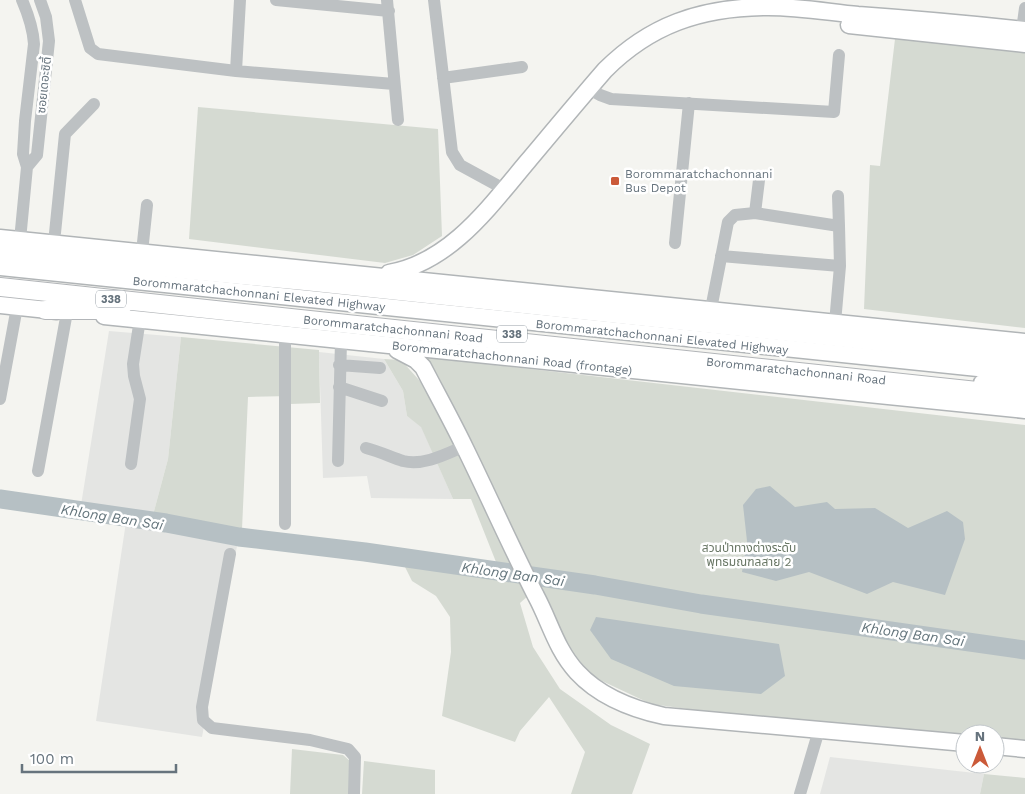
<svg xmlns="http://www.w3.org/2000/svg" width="1025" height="794" viewBox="0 0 1025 794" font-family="'Work Sans','Noto Sans Thai',sans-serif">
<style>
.built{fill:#e4e5e3}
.green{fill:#d5dad2}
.water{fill:#b6c0c4}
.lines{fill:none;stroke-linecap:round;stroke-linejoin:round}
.river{stroke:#b6c0c4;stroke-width:19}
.major-casing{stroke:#b1b5b7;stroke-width:19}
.highway-casing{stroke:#b2b5b8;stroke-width:20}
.minor{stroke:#bdc1c3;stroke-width:12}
.major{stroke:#fff;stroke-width:16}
.highway{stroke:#fff;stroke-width:18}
.poi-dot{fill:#cb5a39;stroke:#fff;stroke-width:2}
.labels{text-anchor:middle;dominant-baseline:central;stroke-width:5;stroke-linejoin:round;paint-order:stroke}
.shield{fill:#fff;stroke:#949da4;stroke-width:1}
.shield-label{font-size:11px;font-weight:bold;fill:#66737d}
.street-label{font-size:12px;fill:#66737d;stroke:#fff}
.poi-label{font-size:12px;fill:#66737d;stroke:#fff;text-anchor:start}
.park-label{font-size:12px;fill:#687664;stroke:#fff}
.water-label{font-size:14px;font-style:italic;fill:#63747b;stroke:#fff}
</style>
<rect width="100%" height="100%" fill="#f4f4f0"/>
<path class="built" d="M 109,331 L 181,337 L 168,459 L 153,515 L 81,505 Z
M 319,352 L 384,359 L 403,391 L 407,416 L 421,426 L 453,499 L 371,498 L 367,476 L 323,478 Z
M 126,522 L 237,546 L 202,737 L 96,721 Z
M 830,757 L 984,774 L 980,794 L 820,794 Z"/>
<path class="green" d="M 895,39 L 1025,52 L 1025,328 L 864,309 L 870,165 L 880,166 Z
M 198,107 L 438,129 L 442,236 L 413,255 L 385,263 L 189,239 Z
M 181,337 L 319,350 L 320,403 L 290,404 L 290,396 L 248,397 L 242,529 L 153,515 L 168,459 Z
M 425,357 L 1025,425 L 1025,743 L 995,740 L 995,734 L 965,734 L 965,737 L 739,716 L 651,704 L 585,673 L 555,628 Z
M 384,359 L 401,360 L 428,390 L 512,562 L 498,567 L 471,499 L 453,499 L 421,427 L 407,416 L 403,391 Z
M 404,565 L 521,580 L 529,595 L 520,603 L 533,647 L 560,689 L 611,725 L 650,744 L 632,794 L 571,794 L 585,752 L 549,697 L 520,731 L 515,742 L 442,716 L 451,652 L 450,617 L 436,596 L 412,581 Z
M 292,749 L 343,755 L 350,761 L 349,794 L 290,794 Z
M 364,761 L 435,770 L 435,794 L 362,794 Z
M 984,774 L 1025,778 L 1025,794 L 980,794 Z"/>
<path class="water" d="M 770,486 L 795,507 L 827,502 L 835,509 L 875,508 L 908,528 L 947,511 L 963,522 L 965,539 L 945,595 L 893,582 L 867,594 L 809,572 L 776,581 L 742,572 L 747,541 L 743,505 L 756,489 Z
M 596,617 L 779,644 L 785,676 L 761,694 L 674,686 L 611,659 L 590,630 Z"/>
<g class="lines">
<path class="river" d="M 0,499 L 166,523 L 239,537 L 365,552 L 595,585 L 701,604 L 1025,650"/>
<g class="major-casing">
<path id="major" d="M 849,25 L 1025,44
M 0,238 L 1025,342
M 0,267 L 1025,373
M 389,273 C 451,262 490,206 528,161 C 554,130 579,100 605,70 C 650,25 700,8 763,7 C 794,6 827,12 858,15 C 914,19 969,24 1025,30
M 0,305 L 57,311
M 104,316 L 1025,410
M 397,350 L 416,360 L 423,367 C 437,394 452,421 465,448 C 489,497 511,547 536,596 C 550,622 556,649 577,672 C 600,697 632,709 664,716 L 965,743
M 982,383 L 1025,387
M 995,746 L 1025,749"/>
</g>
<g class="highway-casing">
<path id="highway" d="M 0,252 L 305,281 L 1025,357
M 0,287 L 1025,396
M 45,310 L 121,310"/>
</g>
<path class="minor" d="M 75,0 L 90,48 L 98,54 L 236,71 L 394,84
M 276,0 L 389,11
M 387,0 L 398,120
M 434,0 L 452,152 L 460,165 L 504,189
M 1022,30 L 1025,8
M 236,71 L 240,0
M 443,78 L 522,67
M 589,89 L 600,95 L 611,99 L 834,112 L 839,55
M 27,167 L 37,155 L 49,41 L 46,17 L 40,0
M 838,196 L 839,226
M 755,213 L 759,180
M 55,233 L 65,134 L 94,104
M 20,240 L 27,167 L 23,154 L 25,121 L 34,44 C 33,28 28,14 22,0
M 675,243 L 689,103
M 142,252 L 147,205
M 721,256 L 840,266
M 711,309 L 728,222 L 735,215 L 755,213 L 839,226 L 840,266 L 835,323
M 285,335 L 285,524
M 339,365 L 380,368
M 339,387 L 382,401
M 0,399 L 17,307
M 366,448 C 378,451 391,457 403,461 C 424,466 446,454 465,446
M 338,461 L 341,341
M 131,464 L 140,399 L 134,376 L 133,364 L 140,319
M 38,471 L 67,312
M 230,554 L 202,707 L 203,720 L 212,728 L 310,740 L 348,749 L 355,757 L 354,794
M 800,794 L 819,730"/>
<use href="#major" class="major"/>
<use href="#highway" class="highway"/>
</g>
<rect class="poi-dot" x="610" y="176" width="10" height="10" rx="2.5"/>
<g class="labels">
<g class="shield">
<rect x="96" y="290.5" width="30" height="17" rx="4"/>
<rect x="497" y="325.5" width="30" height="17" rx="4"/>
</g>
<g class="shield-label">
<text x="111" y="299">338</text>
<text x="512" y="334">338</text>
</g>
<g class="street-label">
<text transform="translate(44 85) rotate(-84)">ซอยเดอะซิตี้</text>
<text transform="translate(259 294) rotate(6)">Borommaratchachonnani Elevated Highway</text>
<text transform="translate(393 329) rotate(6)">Borommaratchachonnani Road</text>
<text transform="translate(662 337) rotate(6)">Borommaratchachonnani Elevated Highway</text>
<text transform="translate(512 358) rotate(6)">Borommaratchachonnani Road (frontage)</text>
<text transform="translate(796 371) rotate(6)">Borommaratchachonnani Road</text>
</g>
<g class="poi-label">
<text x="625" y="174">Borommaratchachonnani<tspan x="625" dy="14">Bus Depot</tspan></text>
</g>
<g class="park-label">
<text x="749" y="548">สวนป่าทางต่างระดับ<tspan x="749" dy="14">พุทธมณฑลสาย 2</tspan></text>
</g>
<g class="water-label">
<text transform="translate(112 517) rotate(9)">Khlong Ban Sai</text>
<text transform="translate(513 574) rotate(8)">Khlong Ban Sai</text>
<text transform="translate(913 634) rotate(8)">Khlong Ban Sai</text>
</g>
</g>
<g transform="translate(980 749)"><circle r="24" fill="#ffffff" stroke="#c2c7cb"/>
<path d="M0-4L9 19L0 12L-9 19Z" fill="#cb5a39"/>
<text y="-8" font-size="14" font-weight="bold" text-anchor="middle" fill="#66737d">N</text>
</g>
<path d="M22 764v8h154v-8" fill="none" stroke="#66737d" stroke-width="2.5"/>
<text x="30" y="764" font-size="15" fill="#66737d" stroke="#ffffff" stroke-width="4" paint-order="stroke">100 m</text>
</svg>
